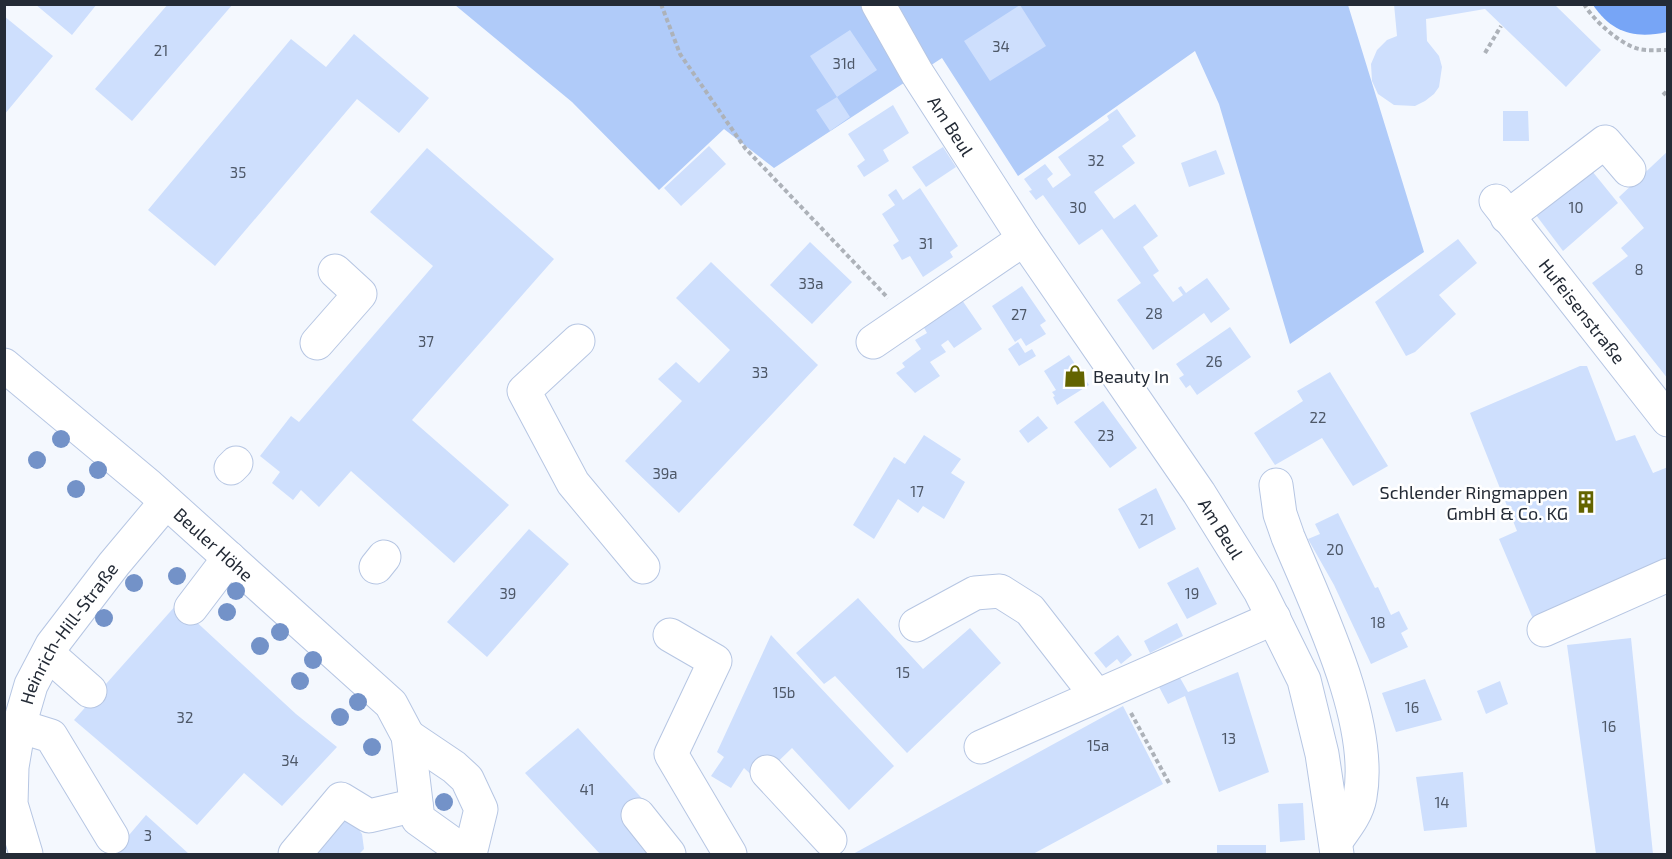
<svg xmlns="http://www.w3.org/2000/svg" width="1672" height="859" viewBox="0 0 1672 859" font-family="'Exo 2',sans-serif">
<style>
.green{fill:#b0cbf9}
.water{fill:#77a5f6}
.building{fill:#cedffd}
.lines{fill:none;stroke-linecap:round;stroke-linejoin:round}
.minor-casing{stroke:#b6c6e3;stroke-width:35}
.path{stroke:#adb2b9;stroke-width:4;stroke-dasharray:4.5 3;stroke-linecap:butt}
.minor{stroke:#fff;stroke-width:33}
.tree{fill:#7392c8}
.labels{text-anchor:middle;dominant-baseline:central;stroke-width:5;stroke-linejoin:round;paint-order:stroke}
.number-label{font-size:15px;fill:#4e5868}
.street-label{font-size:18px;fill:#242b36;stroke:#fff}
.poi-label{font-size:18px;fill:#242b36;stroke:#fff;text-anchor:start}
</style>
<rect width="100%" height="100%" fill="#f4f8fe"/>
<path class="green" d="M 455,5 L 1348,5 L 1424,252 L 1290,344 L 1219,104 L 1195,51 L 1018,176 L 942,58 L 774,168 L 724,129 L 659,190 L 572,102 Z"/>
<path class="water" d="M 1593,5 L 1667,5 L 1667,32 C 1635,39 1612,33 1593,5 Z"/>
<path class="building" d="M 35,4 L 97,4 L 72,35 Z
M 168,4 L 233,4 L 132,121 L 95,89 Z
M 1394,4 L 1554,4 L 1601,50 L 1566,87 L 1485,9 L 1426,19 L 1427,41 L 1439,56 L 1442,67 L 1439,87 L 1434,94 L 1425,101 L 1415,106 L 1394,105 L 1378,94 L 1372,81 L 1371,64 L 1377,50 L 1387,40 L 1397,36 Z
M 1020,5 L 1046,46 L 990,81 L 964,41 Z
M 4,16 L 53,56 L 4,115 Z
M 850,30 L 877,70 L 837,97 L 850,117 L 830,131 L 816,110 L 837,97 L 810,56 Z
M 354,34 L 429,98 L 399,133 L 357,99 L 215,266 L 148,210 L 291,39 L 326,67 Z
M 893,105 L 909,133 L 883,150 L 889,161 L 864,177 L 857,166 L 865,160 L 848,134 Z
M 1117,109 L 1136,136 L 1122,146 L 1135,163 L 1094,192 L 1114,219 L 1135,204 L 1158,236 L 1143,247 L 1159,271 L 1153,275 L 1173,302 L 1183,295 L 1178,288 L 1181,286 L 1186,293 L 1207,278 L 1230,309 L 1211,323 L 1204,313 L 1153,350 L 1117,300 L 1141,283 L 1102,229 L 1079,245 L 1043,195 L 1036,200 L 1029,191 L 1032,190 L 1024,179 L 1045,164 L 1053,174 L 1047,179 L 1053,188 L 1071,175 L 1058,157 L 1109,120 L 1107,116 Z
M 1503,111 L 1528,111 L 1529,141 L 1503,141 Z
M 709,146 L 726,164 L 681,206 L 664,188 Z
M 943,147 L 956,167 L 926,187 L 912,167 Z
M 427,148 L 554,259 L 412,420 L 509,505 L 454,563 L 351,471 L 319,507 L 301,490 L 293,500 L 272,483 L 280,472 L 260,456 L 291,416 L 299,422 L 433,266 L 370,212 Z
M 1216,150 L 1225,174 L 1189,187 L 1181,163 Z
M 1668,151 L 1668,379 L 1592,283 L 1628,256 L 1621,248 L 1644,228 L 1619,197 Z
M 1588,166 L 1618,203 L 1563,251 L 1533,211 Z
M 920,188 L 958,246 L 950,252 L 953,257 L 923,277 L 910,256 L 902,260 L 893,245 L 899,241 L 882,214 L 895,205 L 888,195 L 896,189 L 903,200 Z
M 1458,239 L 1477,263 L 1439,295 L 1456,314 L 1415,352 L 1406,356 L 1375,302 Z
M 810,242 L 852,282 L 812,324 L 770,285 Z
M 711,262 L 818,365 L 679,513 L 625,461 L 682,401 L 658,379 L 676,362 L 699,383 L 730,350 L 676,298 Z
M 1022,286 L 1046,321 L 1040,325 L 1046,334 L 1026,346 L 1021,338 L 1015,342 L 992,306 Z
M 962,300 L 982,329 L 954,348 L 948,340 L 941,345 L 946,352 L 930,362 L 940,376 L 915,393 L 896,373 L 905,367 L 902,363 L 921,349 L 915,340 L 927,333 L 923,326 Z
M 1230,327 L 1251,357 L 1197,395 L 1190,385 L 1186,388 L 1179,378 L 1184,375 L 1176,364 Z
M 1018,342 L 1025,353 L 1032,349 L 1036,356 L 1019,366 L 1008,349 Z
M 1069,355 L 1089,385 L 1057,405 L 1053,397 L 1055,396 L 1052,392 L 1056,390 L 1044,371 Z
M 1580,366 L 1587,366 L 1616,441 L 1635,435 L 1653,473 L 1668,467 L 1668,563 L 1533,619 L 1499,539 L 1517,531 L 1470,413 Z
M 1330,372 L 1388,466 L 1353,486 L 1322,438 L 1275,465 L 1254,433 L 1303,401 L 1297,391 Z
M 1103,401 L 1137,448 L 1110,468 L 1074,422 Z
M 1038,416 L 1048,428 L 1028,443 L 1019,431 Z
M 924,435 L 961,459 L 951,473 L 965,482 L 944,519 L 923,506 L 918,513 L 898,499 L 874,539 L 853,525 L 894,457 L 905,464 Z
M 1156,488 L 1176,529 L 1139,549 L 1118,509 Z
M 1338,513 L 1375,588 L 1378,587 L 1391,615 L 1399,611 L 1408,629 L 1401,633 L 1408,647 L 1371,664 L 1334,585 L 1308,539 L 1320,534 L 1315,524 Z
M 529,529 L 569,564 L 487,657 L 447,622 Z
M 1198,567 L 1217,604 L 1187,619 L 1167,583 Z
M 858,598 L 923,669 L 970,628 L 1001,663 L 907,753 L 835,676 L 824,684 L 796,653 Z
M 177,604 L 296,714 L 337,747 L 282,806 L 244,773 L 197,825 L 74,720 Z
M 1177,623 L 1183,636 L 1150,653 L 1144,641 Z
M 771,635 L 894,766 L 849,810 L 792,748 L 758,781 L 744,768 L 731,788 L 711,776 L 724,757 L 717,752 Z
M 1118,635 L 1132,655 L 1121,664 L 1117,659 L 1106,668 L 1094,653 Z
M 1631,638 L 1653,854 L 1596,854 L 1567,645 Z
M 1238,672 L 1269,772 L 1219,792 L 1185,696 L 1168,704 L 1158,685 L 1179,676 L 1188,692 Z
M 1425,679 L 1442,720 L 1396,732 L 1382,693 Z
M 1500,681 L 1508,704 L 1486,714 L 1477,691 Z
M 1123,706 L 1163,784 L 1033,854 L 853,854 Z
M 578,728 L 648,805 L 653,854 L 600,854 L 525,773 Z
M 1463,772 L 1467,827 L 1424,831 L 1416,777 Z
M 1303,803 L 1305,840 L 1280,842 L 1278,804 Z
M 146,815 L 189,854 L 113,854 Z
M 346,820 L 356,826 L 362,834 L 364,849 L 359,854 L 310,854 L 327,822 Z
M 1217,845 L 1266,845 L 1266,854 L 1217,854 Z"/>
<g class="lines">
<g class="minor-casing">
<g id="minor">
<path id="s1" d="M 878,4 L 917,73 L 1024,239 L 1199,493 L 1260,591 L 1304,680 L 1322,754 L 1337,854"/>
<path id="s2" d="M 1496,201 L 1668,420"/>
<path d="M 1507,217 L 1605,142 L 1629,170"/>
<path d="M 578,341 L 524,391 L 573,483 L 643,567"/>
<path d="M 873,342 L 1024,239"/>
<path d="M 317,343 L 360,294 L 335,271"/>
<path id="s3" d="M 4,365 L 149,486 L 391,704 L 408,736 L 418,819 L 467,854"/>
<path d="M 231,468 L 236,463"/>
<path d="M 1276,485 L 1280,514 L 1288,537 C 1317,607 1374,721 1360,797 C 1357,814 1346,827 1336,841"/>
<path d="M 376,567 L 384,557"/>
<path d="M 191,608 L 229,558"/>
<path d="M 916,625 L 975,593 L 1000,591 L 1030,610 L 1089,686 L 1094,696"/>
<path d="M 1544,630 L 1668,575"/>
<path d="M 670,635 L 715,661 L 671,754 L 730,854"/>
<path d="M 48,654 L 90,691"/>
<path d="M 19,726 L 51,736 L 112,837"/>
<path d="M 408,736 L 454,767 L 467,779 L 481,809 L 470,854"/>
<path d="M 981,747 L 1274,618"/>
<path d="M 767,772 L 830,840"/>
<path d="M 638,815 L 669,854"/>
<path id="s4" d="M 26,854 L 11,804 L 12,767 L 19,726 L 31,685 L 52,645 L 114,564 L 166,502"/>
<path d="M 295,854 L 341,799 L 369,816 L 416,805"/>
</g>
</g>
<path class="path" d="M 661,4 L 680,54 L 745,148 L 888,298
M 1584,4 C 1593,20 1621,45 1639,49 C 1648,51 1658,50 1668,50
M 1485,53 L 1501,26
M 1663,95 L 1668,90
M 1131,713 L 1169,783"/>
<use href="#minor" class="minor"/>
</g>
<g class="tree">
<circle cx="61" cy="439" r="9"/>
<circle cx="37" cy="460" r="9"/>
<circle cx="98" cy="470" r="9"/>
<circle cx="76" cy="489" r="9"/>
<circle cx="177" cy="576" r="9"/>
<circle cx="134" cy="583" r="9"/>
<circle cx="236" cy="591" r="9"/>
<circle cx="227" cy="612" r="9"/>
<circle cx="104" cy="618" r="9"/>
<circle cx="280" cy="632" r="9"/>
<circle cx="260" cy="646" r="9"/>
<circle cx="313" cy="660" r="9"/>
<circle cx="300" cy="681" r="9"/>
<circle cx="358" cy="702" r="9"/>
<circle cx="340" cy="717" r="9"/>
<circle cx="372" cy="747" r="9"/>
<circle cx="444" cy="802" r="9"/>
</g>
<defs>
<g id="shop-bare" transform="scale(1.8)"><path d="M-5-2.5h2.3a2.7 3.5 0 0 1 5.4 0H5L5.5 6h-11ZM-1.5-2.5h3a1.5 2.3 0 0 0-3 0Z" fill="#636400" stroke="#fff" stroke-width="2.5" paint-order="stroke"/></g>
<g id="building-bare" transform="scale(1.8)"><path d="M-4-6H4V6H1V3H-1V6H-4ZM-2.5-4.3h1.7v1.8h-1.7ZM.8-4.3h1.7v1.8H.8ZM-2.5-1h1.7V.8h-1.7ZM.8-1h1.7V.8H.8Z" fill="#636400" stroke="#fff" stroke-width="2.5" paint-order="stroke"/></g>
</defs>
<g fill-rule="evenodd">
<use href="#shop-bare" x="1075" y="376"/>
<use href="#building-bare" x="1586" y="502"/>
</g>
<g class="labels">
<g class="number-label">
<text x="1001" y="46">34</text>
<text x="161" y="50">21</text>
<text x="844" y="63">31d</text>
<text x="1096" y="160">32</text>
<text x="238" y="172">35</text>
<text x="1078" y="207">30</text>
<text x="1576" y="207">10</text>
<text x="926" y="243">31</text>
<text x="1639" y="269">8</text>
<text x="811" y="283">33a</text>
<text x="1154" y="313">28</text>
<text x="1019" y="314">27</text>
<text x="426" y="341">37</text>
<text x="1214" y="361">26</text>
<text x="760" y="372">33</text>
<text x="1318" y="417">22</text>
<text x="1106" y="435">23</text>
<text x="665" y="473">39a</text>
<text x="917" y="491">17</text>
<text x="1147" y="519">21</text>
<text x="1335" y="549">20</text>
<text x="508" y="593">39</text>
<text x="1192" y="593">19</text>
<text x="1378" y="622">18</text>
<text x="903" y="672">15</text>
<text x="784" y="692">15b</text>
<text x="1412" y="707">16</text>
<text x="185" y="717">32</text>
<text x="1609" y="726">16</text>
<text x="1229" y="738">13</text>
<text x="1098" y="745">15a</text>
<text x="290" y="760">34</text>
<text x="587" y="789">41</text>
<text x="1442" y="802">14</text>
<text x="148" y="835">3</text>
</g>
<g class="street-label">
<text stroke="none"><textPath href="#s1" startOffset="142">Am Beul</textPath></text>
<text stroke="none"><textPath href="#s2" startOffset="140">Hufeisenstraße</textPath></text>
<text stroke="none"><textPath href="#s1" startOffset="627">Am Beul</textPath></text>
<text stroke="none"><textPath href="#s3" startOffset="276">Beuler Höhe</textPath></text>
<text stroke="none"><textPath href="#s4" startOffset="237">Heinrich-Hill-Straße</textPath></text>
</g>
<g class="poi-label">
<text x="1093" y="376">Beauty In</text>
<text x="1568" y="492" text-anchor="end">Schlender Ringmappen<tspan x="1568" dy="21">GmbH &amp; Co. KG</tspan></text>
</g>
</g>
<rect width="1672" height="859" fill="none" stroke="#242b36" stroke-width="12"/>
</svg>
